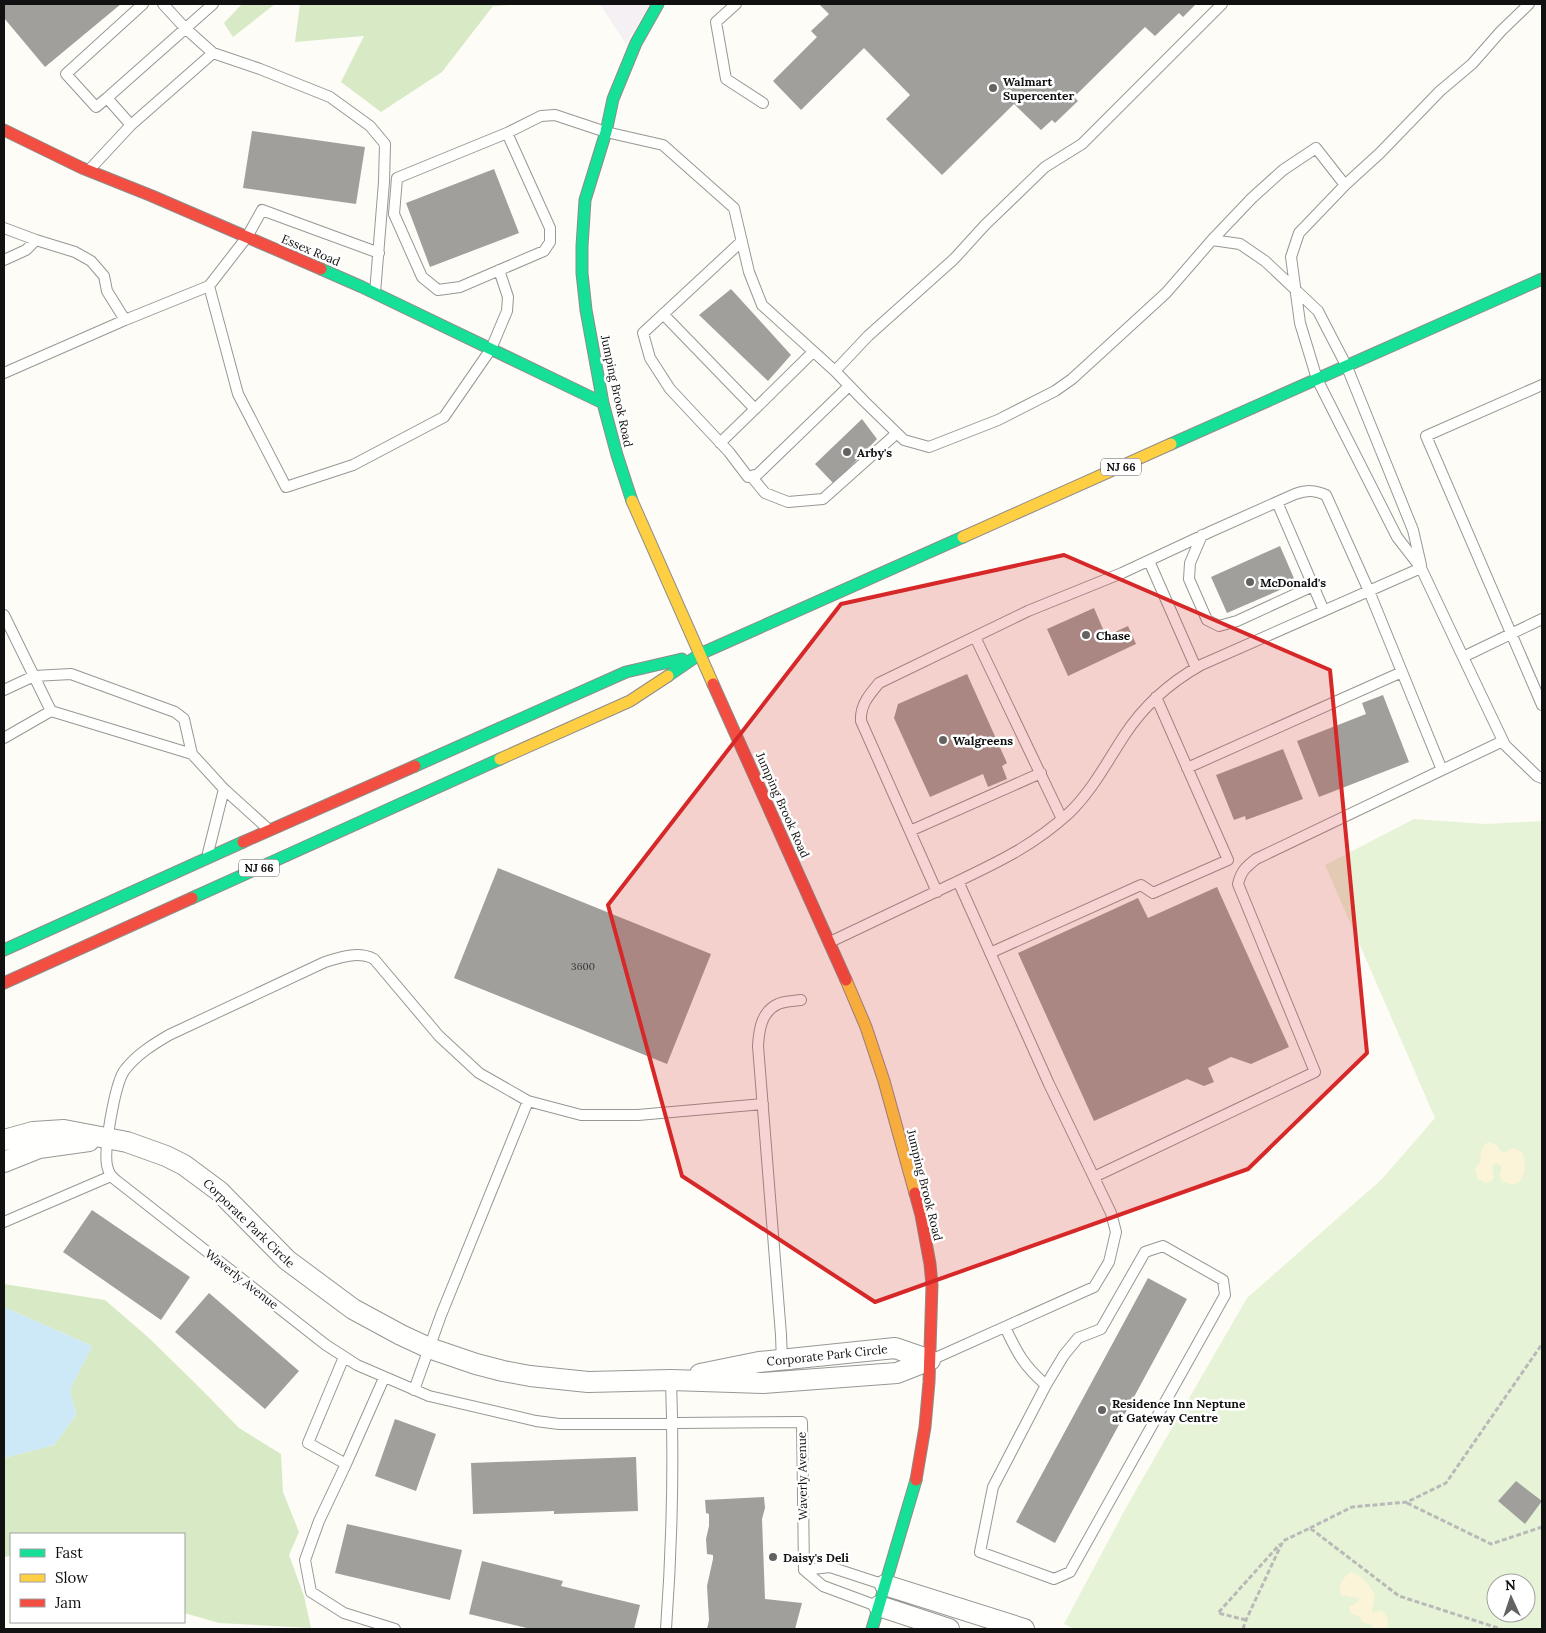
<svg xmlns="http://www.w3.org/2000/svg" width="1546" height="1633" viewBox="0 0 1546 1633" font-family="Lora,serif">
<style>
.industrial{fill:#f5f0f3}
.green{fill:#e7f3d7;fill-rule:evenodd}
.forest{fill:#d8eac5}
.sand{fill:#fcf4d9}
.water{fill:#cde8f7}
.building{fill:#a19f9c}
.lines{fill:none;stroke-linecap:round;stroke-linejoin:round}
.lane-casing{stroke:#979795;stroke-width:12}
.street-casing{stroke:#979795;stroke-width:22}
.fast-casing{stroke:#8e8d8b;stroke-width:13}
.slow-casing{stroke:#8e8d8b;stroke-width:13}
.jam-casing{stroke:#8e8d8b;stroke-width:13}
.path{stroke:#b9b9b8;stroke-width:3;stroke-dasharray:5 2.5;stroke-linecap:butt}
.lane{stroke:#fffffe;stroke-width:10}
.street{stroke:#fffffe;stroke-width:20}
.fast{stroke:#16e098;stroke-width:11}
.slow{stroke:#ffcf43;stroke-width:11}
.jam{stroke:#f24e42;stroke-width:11}
.marked{fill:#d62828;fill-opacity:0.2;stroke:#d62828;stroke-width:4;stroke-linejoin:round}
.poi-dot{fill:#646362;stroke:#fff;stroke-width:2}
.labels{text-anchor:middle;dominant-baseline:central;stroke-width:5;stroke-linejoin:round;paint-order:stroke}
.number-label{font-size:10px;fill:#353434}
.shield{fill:#fff;stroke:#585858;stroke-width:1}
.shield-label{font-size:11px;font-weight:bold;fill:#111}
.poi-label{font-size:12px;font-weight:bold;fill:#111;stroke:#fff;text-anchor:start}
.street-label{font-size:12px;fill:#111;stroke:#fff}
</style>
<rect width="100%" height="100%" fill="#fdfcf7"/>
<path class="industrial" d="M 600,4 L 650,4 L 626,44 Z"/>
<path class="green" d="M 1414,819 L 1486,824 L 1542,821 L 1542,1629 L 1074,1629 L 1064,1624 L 1128,1504 L 1247,1298 L 1382,1179 L 1435,1118 L 1325,865 ZM 1496,1583 L 1526,1583 L 1526,1613 L 1496,1613 Z"/>
<path class="forest" d="M 242,4 L 275,4 L 233,37 L 224,23 Z
M 300,4 L 527,4 L 493,6 L 442,72 L 381,112 L 341,82 L 364,36 L 295,42 Z
M 4,1284 L 105,1300 L 149,1338 L 203,1391 L 239,1428 L 281,1454 L 283,1492 L 299,1532 L 289,1555 L 304,1596 L 311,1628 L 219,1623 L 184,1613 L 184,1534 L 11,1534 L 11,1556 L 4,1557 L 4,1458 L 54,1445 L 76,1415 L 70,1390 L 92,1346 L 4,1307 Z"/>
<path class="sand" d="M 1488,1142 L 1498,1146 L 1501,1152 L 1504,1153 L 1512,1148 L 1522,1152 C 1528,1167 1524,1193 1502,1181 L 1500,1175 L 1502,1167 L 1497,1163 L 1494,1164 L 1492,1167 L 1494,1178 L 1490,1182 L 1485,1183 L 1477,1178 L 1475,1168 L 1480,1163 C 1481,1154 1480,1148 1488,1142 Z
M 1351,1572 C 1363,1576 1370,1585 1375,1596 L 1372,1609 L 1373,1613 L 1382,1610 C 1387,1615 1389,1622 1387,1629 L 1373,1629 L 1372,1625 L 1362,1622 L 1360,1617 L 1350,1613 L 1349,1607 L 1358,1602 L 1359,1600 L 1357,1598 L 1341,1595 C 1338,1585 1342,1578 1351,1572 Z"/>
<path class="water" d="M 4,1307 L 92,1346 L 70,1390 L 76,1415 L 54,1445 L 4,1458 Z"/>
<path class="building" d="M 4,4 L 121,4 L 45,67 L 4,18 Z
M 819,4 L 1196,4 L 1183,17 L 1179,13 L 1155,36 L 1145,27 L 1074,97 L 1078,101 L 1055,123 L 1052,120 L 1041,130 L 1014,104 L 942,175 L 886,119 L 910,95 L 864,48 L 801,110 L 773,81 L 817,37 L 811,31 L 829,14 Z
M 252,131 L 365,147 L 356,204 L 243,188 Z
M 494,169 L 519,233 L 430,267 L 406,203 Z
M 731,289 L 791,355 L 768,381 L 699,315 Z
M 862,419 L 877,439 L 834,484 L 815,464 Z
M 1280,546 L 1296,583 L 1227,613 L 1211,577 Z
M 1094,608 L 1106,636 L 1128,626 L 1136,644 L 1068,676 L 1047,629 Z
M 967,674 L 1007,763 L 1002,766 L 1007,779 L 988,787 L 983,774 L 930,797 L 894,718 L 898,704 Z
M 1383,695 L 1409,762 L 1319,797 L 1297,741 L 1366,714 L 1362,703 Z
M 1283,749 L 1303,799 L 1246,820 L 1245,816 L 1234,820 L 1216,775 Z
M 498,868 L 711,954 L 667,1064 L 454,978 Z
M 1217,887 L 1289,1047 L 1251,1064 L 1231,1057 L 1208,1068 L 1214,1082 L 1204,1086 L 1187,1079 L 1094,1121 L 1018,953 L 1138,898 L 1148,918 Z
M 92,1210 L 190,1277 L 161,1320 L 63,1252 Z
M 1148,1278 L 1187,1299 L 1055,1543 L 1016,1522 Z
M 209,1293 L 299,1371 L 265,1409 L 175,1332 Z
M 395,1419 L 436,1434 L 416,1491 L 375,1476 Z
M 636,1457 L 638,1511 L 554,1514 L 554,1511 L 473,1514 L 471,1463 Z
M 1516,1481 L 1542,1501 L 1525,1524 L 1498,1501 Z
M 764,1497 L 765,1508 L 762,1519 L 765,1599 L 802,1603 L 795,1629 L 707,1629 L 709,1620 L 707,1586 L 713,1559 L 713,1555 L 707,1554 L 706,1539 L 709,1526 L 709,1514 L 706,1513 L 705,1500 Z
M 347,1524 L 462,1550 L 450,1600 L 335,1573 Z
M 482,1561 L 563,1581 L 561,1586 L 640,1605 L 634,1629 L 531,1629 L 469,1614 Z"/>
<g class="lines">
<g class="lane-casing">
<path id="lane" d="M 163,4 L 185,28 L 213,53
M 736,4 L 716,22 L 726,79 L 763,103
M 1529,4 L 1501,31 L 1472,64 L 1440,91 L 1380,153 L 1345,185 L 1299,233 L 1291,257 L 1300,323 L 1317,379 L 1397,537 L 1421,568 L 1463,657 L 1542,619
M 107,98 L 96,107 L 66,74 L 143,4
M 131,125 L 213,53 L 260,69 L 330,97 L 370,126 L 385,144 L 384,182 L 375,293
M 507,133 L 550,228 L 550,242 L 544,251 L 460,287 L 438,290 L 422,277 L 394,214 L 397,178 L 507,133 L 541,116 L 555,115 L 606,132 L 663,145 L 734,208 L 749,272 L 762,305 L 835,371 L 864,401 L 904,440 L 929,447 L 998,420 L 1055,391 L 1072,379 L 1166,293 L 1212,240 L 1252,198 L 1283,170 L 1316,148 L 1345,185
M 90,169 L 131,125 L 107,98 L 213,4
M 4,228 L 36,240 L 75,252 L 91,261 L 104,276 L 107,291 L 125,320
M 1212,240 L 1240,244 L 1265,261 L 1318,311 L 1347,367 L 1413,530 L 1421,565
M 742,241 L 643,333 L 650,358 L 670,389 L 729,452 L 748,477 L 758,474 L 849,386
M 4,260 L 26,250 L 36,240
M 209,286 L 238,394 L 286,487 L 353,465 L 444,417 L 491,349 L 507,311 L 508,297 L 499,270
M 663,314 L 755,409 L 813,352
M 835,371 L 868,336 L 954,259 L 985,225 L 1045,167 L 1082,144 L 1222,4
M 4,373 L 125,320 L 209,286 L 247,237 L 262,210 L 379,253
M 1542,385 L 1426,436 L 1542,705
M 720,443 L 755,409
M 751,476 L 765,493 L 788,502 L 823,499 L 897,433
M 1277,502 L 1324,611
M 1202,535 L 1190,563 L 1189,579 L 1207,620 L 1219,626 L 1237,621 L 1313,586
M 1149,561 L 1196,668
M 4,615 L 51,711 L 192,754
M 975,637 L 1062,819
M 1463,657 L 1505,745 L 1537,776 L 1542,778
M 4,690 L 34,676 L 71,674 L 175,712 L 184,719 L 192,754 L 224,789 L 267,828
M 4,738 L 51,711
M 1187,768 L 1402,672 L 1442,770 L 1503,741
M 910,831 L 1041,773
M 208,853 L 224,789
M 937,892 L 861,721 C 860,705 869,695 879,683 L 1028,611 L 1122,573 L 1212,531 L 1295,494 C 1307,490 1315,490 1326,495 L 1369,591 L 1402,672
M 830,942 C 870,923 910,904 950,885 C 994,864 1032,847 1069,813 C 1092,791 1107,762 1124,736 C 1144,705 1169,683 1201,665 L 1421,568
M 990,953 L 1141,885 L 1153,893 L 1228,860 L 1156,697
M 763,1104 L 638,1115 L 581,1115 L 528,1101 L 479,1073 L 439,1036 L 374,959 C 358,951 341,957 325,962 L 169,1035 C 152,1045 136,1055 124,1071 C 115,1085 102,1154 108,1169 C 109,1175 113,1178 117,1181 L 326,1345 L 357,1365 L 429,1396 L 536,1421 L 559,1424 L 802,1422 L 804,1570 L 823,1586 L 877,1606
M 1094,1177 L 1315,1072 L 1238,884 C 1241,871 1246,867 1256,859 L 1442,770
M 4,1222 L 111,1176
M 1005,1327 C 1017,1353 1024,1366 1046,1385 L 993,1487 L 980,1552 L 1054,1579 L 1070,1572 L 1225,1295 L 1223,1280 L 1163,1246 L 1145,1252 L 1101,1329 L 1078,1338 L 1064,1355 L 1046,1385
M 344,1357 L 308,1443 L 346,1464 L 319,1521 L 305,1560 L 311,1592 L 344,1613 L 395,1629
M 931,1360 L 1094,1287 L 1109,1262 L 1116,1232 L 1111,1213 L 1049,1084 L 958,881
M 782,1363 L 781,1335 L 758,1046 C 759,1030 761,1012 778,1004 C 784,1001 794,1001 801,1000
M 414,1390 L 441,1315 L 528,1101
M 346,1464 L 384,1378
M 804,1570 L 830,1567 L 885,1585
M 666,1629 C 672,1546 674,1463 671,1380"/>
</g>
<g class="street-casing">
<path id="street" d="M 4,1140 L 33,1132 L 64,1130 L 127,1142 L 166,1156 L 184,1165 L 219,1191 L 287,1260 L 353,1309 L 401,1335 L 429,1348 L 476,1364 L 503,1371 L 530,1376 L 588,1382 L 671,1380 L 763,1383 L 897,1373 L 930,1360
M 4,1162 L 39,1148 L 89,1141
M 700,1374 L 759,1362 L 895,1348 L 930,1360
M 885,1585 L 1024,1629
M 879,1606 L 949,1629"/>
</g>
<g class="fast-casing">
<path id="fast" d="M 321,269 L 362,287 L 603,403
M 1171,444 L 1542,279
M 632,501 L 617,455 L 603,403 L 586,310 L 582,273 L 582,246 L 585,200 L 606,132 L 613,99 L 636,43 L 658,4
M 668,676 L 700,654 L 963,537
M 415,766 L 626,672 L 682,659
M 192,898 L 500,759
M 4,950 L 243,842
M 872,1629 L 916,1480"/>
</g>
<g class="slow-casing">
<path id="slow" d="M 632,501 L 713,684
M 963,537 L 1171,444
M 500,759 L 630,701 L 668,676
M 846,980 L 866,1027 L 884,1081 L 915,1193"/>
</g>
<g class="jam-casing">
<path id="jam" d="M 4,130 L 82,168 L 152,196 L 321,269
M 713,684 L 846,980
M 243,842 L 415,766
M 4,983 L 192,898
M 915,1193 L 921,1215 L 930,1264 L 932,1285 L 929,1382 L 925,1427 L 916,1480"/>
</g>
<path class="path" d="M 1407,1503 L 1491,1544 L 1542,1527
M 1310,1528 L 1352,1507 L 1407,1502 L 1446,1483 L 1542,1344
M 1246,1620 L 1218,1613 L 1280,1544
M 1243,1629 L 1246,1620 L 1283,1541 L 1310,1528 L 1399,1596 L 1501,1629"/>
<use href="#lane" class="lane"/>
<use href="#street" class="street"/>
<use href="#fast" class="fast"/>
<use href="#slow" class="slow"/>
<use href="#jam" class="jam"/>
</g>
<path class="marked" d="M 1064,555 L 1330,670 L 1367,1053 L 1248,1169 L 875,1302 L 682,1176 L 608,905 L 841,604 Z"/>
<g class="poi-dot">
<circle cx="993" cy="88" r="5"/>
<circle cx="847" cy="452" r="5"/>
<circle cx="1250" cy="582" r="5"/>
<circle cx="1086" cy="635" r="5"/>
<circle cx="943" cy="740" r="5"/>
<circle cx="1102" cy="1410" r="5"/>
<circle cx="773" cy="1557" r="5"/>
</g>
<g class="labels">
<g class="number-label">
<text x="583" y="966">3600</text>
</g>
<g class="shield">
<rect x="1101" y="458.5" width="40" height="17" rx="4"/>
<rect x="239" y="859.5" width="40" height="17" rx="4"/>
</g>
<g class="shield-label">
<text x="1121" y="467">NJ 66</text>
<text x="259" y="868">NJ 66</text>
</g>
<g class="poi-label">
<text x="1003" y="81">Walmart<tspan x="1003" dy="14">Supercenter</tspan></text>
<text x="857" y="452">Arby's</text>
<text x="1260" y="582">McDonald's</text>
<text x="1096" y="635">Chase</text>
<text x="953" y="740">Walgreens</text>
<text x="1112" y="1403">Residence Inn Neptune<tspan x="1112" dy="14">at Gateway Centre</tspan></text>
<text x="783" y="1557">Daisy's Deli</text>
</g>
<g class="street-label">
<text transform="translate(311 250) rotate(23)">Essex Road</text>
<text transform="translate(617 391) rotate(78)">Jumping Brook Road</text>
<text transform="translate(783 805) rotate(66)">Jumping Brook Road</text>
<text transform="translate(925 1185) rotate(76)">Jumping Brook Road</text>
<text transform="translate(249 1223) rotate(44)">Corporate Park Circle</text>
<text transform="translate(242 1279) rotate(38)">Waverly Avenue</text>
<text transform="translate(827 1355) rotate(-6)">Corporate Park Circle</text>
<text transform="translate(802 1476) rotate(-91)">Waverly Avenue</text>
</g>
</g>
<rect width="1546" height="1633" fill="none" stroke="#111111" stroke-width="10"/>
<rect x="10" y="1533" width="175" height="90" fill="#ffffff" stroke="#a0a0a0"/>
<rect x="20" y="1549" width="25" height="8" fill="#16e098" stroke="#a0a0a0"/>
<text x="55" y="1558" font-size="15" fill="#111111">Fast</text>
<rect x="20" y="1574" width="25" height="8" fill="#ffcf43" stroke="#a0a0a0"/>
<text x="55" y="1583" font-size="15" fill="#111111">Slow</text>
<rect x="20" y="1599" width="25" height="8" fill="#f24e42" stroke="#a0a0a0"/>
<text x="55" y="1608" font-size="15" fill="#111111">Jam</text>
<g transform="translate(1511 1598) rotate(357)"><circle r="24" fill="#ffffff" stroke="#a0a0a0"/>
<path d="M0-4L9 19L0 12L-9 19Z" fill="#646362"/>
<text y="-8" font-size="14" font-weight="bold" text-anchor="middle" fill="#111111">N</text>
</g>
</svg>
